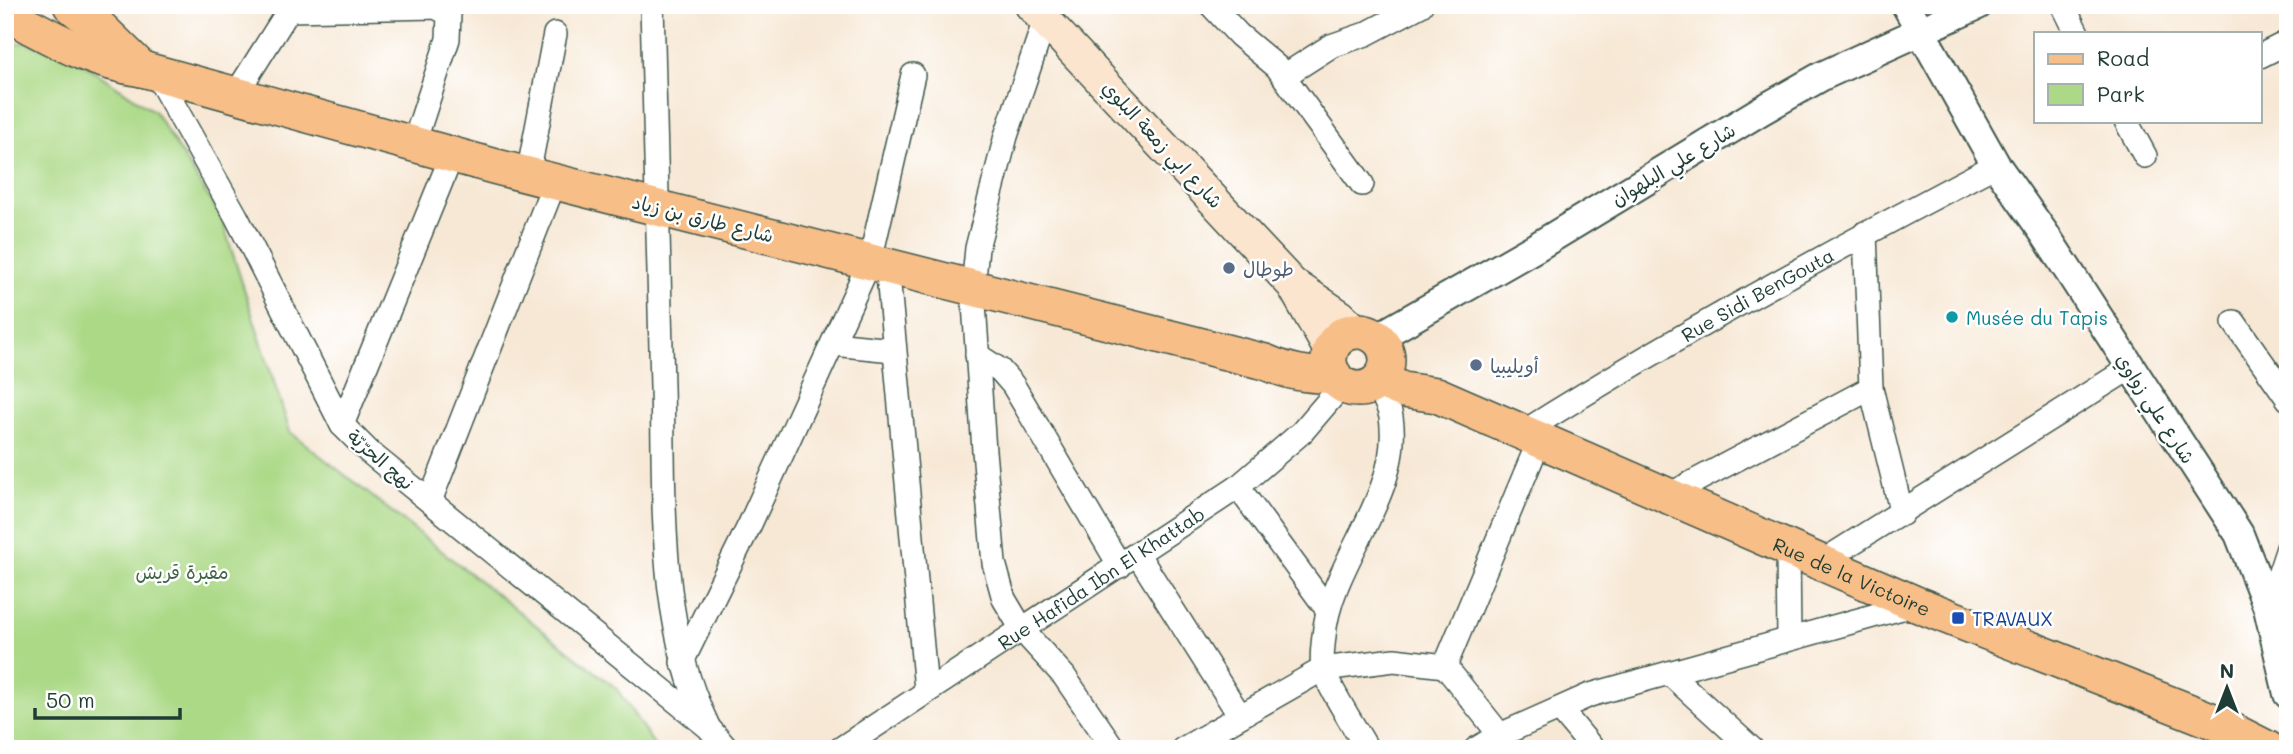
<svg xmlns="http://www.w3.org/2000/svg" width="2293" height="754" viewBox="0 0 2293 754" font-family="Mali,'Playpen Sans Arabic',sans-serif">
<style>
.green{fill:#abd986;stroke:#658b5d;stroke-width:2}
.lines{fill:none;stroke-linecap:round;stroke-linejoin:round}
.minor-casing{stroke:#3f574c;stroke-width:26}
.tertiary-casing{stroke:#3f574c;stroke-width:32}
.secondary-casing{stroke:#3f574c;stroke-width:35}
.primary-casing{stroke:#3f574c;stroke-width:38}
.minor{stroke:#fff;stroke-width:23}
.tertiary{stroke:#fff;stroke-width:28}
.secondary{stroke:#fce5cf;stroke-width:32}
.primary{stroke:#f7be88;stroke-width:35}
.service-dot{fill:#5c6f8a;stroke:#fff;stroke-width:2.5}
.culture-dot{fill:#0f9aa8;stroke:#fff;stroke-width:2.5}
.transit-dot{fill:#1a4fb4;stroke:#fff;stroke-width:2.5}
.labels{text-anchor:middle;dominant-baseline:central;stroke-width:5;stroke-linejoin:round;paint-order:stroke}
.street-label{font-size:19px;fill:#1f3d34;stroke:#fff}
.service-label{font-size:19px;fill:#4e5e75;stroke:#fff;text-anchor:start}
.culture-label{font-size:19px;fill:#0d838f;stroke:#fff;text-anchor:start}
.park-label{font-size:19px;fill:#426448;stroke:#fff}
.transit-label{font-size:19px;fill:#164399;stroke:#fff;text-anchor:start}
</style>
<rect width="100%" height="100%" fill="#fff"/>
<filter id="ink" filterUnits="userSpaceOnUse"><feTurbulence type="fractalNoise" baseFrequency=".0143" numOctaves="2"/><feDisplacementMap in="SourceGraphic" scale="14" xChannelSelector="R" yChannelSelector="G"/><feConvolveMatrix kernelMatrix="1 2 1 2 8 2 1 2 1" color-interpolation-filters="sRGB"/></filter>
<filter id="wash" filterUnits="userSpaceOnUse"><feTurbulence type="fractalNoise" baseFrequency=".00686" numOctaves="4" result="noise"/><feDisplacementMap in="SourceGraphic" scale="28" xChannelSelector="R" yChannelSelector="G"/><feGaussianBlur stdDeviation="1.57" result="paint"/><feColorMatrix in="noise" values="0 0 0 0 0 0 0 0 0 0 0 0 0 0 0 0 0 1.4 0 .05"/><feComposite in="paint" operator="in"/></filter>
<g filter="url(#wash)">
<rect width="100%" height="100%" fill="#f7e8d5"/>
<path class="green" d="M 25,42 L 79,61 L 155,112 L 221,217 L 290,432 L 616,688 L 657,749 L 5,749 L 5,46 Z"/>
</g>
<g filter="url(#ink)">
<g class="lines">
<g class="minor-casing">
<g id="minor">
<path d="M 652,5 C 655,132 658,259 662,386 C 665,498 657,622 707,724"/>
<path d="M 1211,5 L 1239,35 L 1277,67 L 1362,184"/>
<path d="M 2063,5 L 2077,33"/>
<path d="M 1049,8 L 1006,136 L 977,248 L 973,289 L 984,451 L 994,563 L 1004,599 L 1023,631 L 1064,676 L 1114,749"/>
<path d="M 288,10 L 436,7 L 449,14 L 448,39 L 414,143"/>
<path d="M 2260,56 L 2288,42"/>
<path d="M 155,72 L 236,216 L 342,425 L 369,452 L 708,727 L 727,749"/>
<path d="M 1284,76 L 1331,46 L 1366,34 L 1421,5"/>
<path d="M 236,94 L 292,5"/>
<path d="M 2126,121 L 2145,156"/>
<path d="M 528,175 L 555,34"/>
<path d="M 1865,233 L 1871,388 L 1902,514"/>
<path d="M 887,264 L 926,690"/>
<path d="M 2234,322 L 2288,399"/>
<path d="M 833,344 L 893,350"/>
<path d="M 977,355 L 1000,370 L 1013,385 L 1120,566"/>
<path d="M 342,425 L 452,155"/>
<path id="s1" d="M 1522,433 C 1676,336 1835,249 1996,165"/>
<path d="M 1238,487 L 1327,609"/>
<path d="M 1667,496 L 1871,388"/>
<path d="M 430,501 L 555,181"/>
<path d="M 1788,551 L 1789,638"/>
<path d="M 1138,555 L 1240,716"/>
<path d="M 1820,563 L 2130,368"/>
<path d="M 2268,608 L 2288,548"/>
<path d="M 682,662 L 750,524 L 870,261 L 913,75"/>
<path d="M 1669,673 L 1752,749"/>
<path d="M 1560,709 L 1593,749"/>
<path d="M 1500,735 L 1445,666 L 1539,441"/>
<path id="s2" d="M 840,749 L 1238,487 L 1302,432 L 1343,384"/>
<path d="M 1183,749 L 1323,669 L 1394,660 L 1445,666"/>
<path d="M 1367,749 C 1357,731 1327,685 1323,668 C 1321,659 1323,645 1324,636 C 1330,561 1403,496 1391,417 C 1389,405 1381,394 1376,383"/>
<path d="M 1476,749 L 1500,735 L 1590,695 L 1916,604"/>
</g>
</g>
<g class="tertiary-casing">
<path id="tertiary" d="M 1906,5 L 1996,165 L 2044,233 L 2239,534 L 2268,608 L 2288,694
M 1377,338 L 1538,246 L 1762,110 L 1822,76 L 1978,5"/>
</g>
<g class="secondary-casing">
<path id="secondary" d="M 1031,5 L 1293,285 L 1331,352
M 1297,287 L 1340,316 L 1356,331"/>
</g>
<g class="primary-casing">
<g id="primary">
<path d="M 71,5 L 100,28 L 142,69"/>
<path d="M 18,20 C 62,43 91,61 142,69 L 493,166 L 1265,362 C 1288,372 1308,376 1334,375"/>
<circle cx="1358" cy="360" r="29"/>
<path id="s3" d="M 1379,380 L 1403,390 L 1437,395 L 1916,604 L 2213,721 L 2268,749"/>
</g>
</g>
<use href="#minor" class="minor"/>
<use href="#tertiary" class="tertiary"/>
<use href="#secondary" class="secondary"/>
<use href="#primary" class="primary"/>
</g>
</g>
<g class="service-dot">
<circle cx="1229" cy="268" r="7"/>
<circle cx="1476" cy="365" r="7"/>
</g>
<circle class="culture-dot" cx="1952" cy="317" r="7"/>
<rect class="transit-dot" x="1951" y="611" width="14" height="14" rx="3.5"/>
<g class="labels">
<g class="street-label">
<text transform="translate(1163 144) rotate(47)">شارع ابي زمعة البلوي</text>
<text transform="translate(1673 164) rotate(-31)">شارع علي البلهوان</text>
<text transform="translate(703 218) rotate(14)">شارع طارق بن زياد</text>
<text stroke="none"><textPath href="#s1" startOffset="273">Rue Sidi BenGouta</textPath></text>
<text transform="translate(2156 408) rotate(57)">شارع علي زواوي</text>
<text transform="translate(381 459) rotate(41)">نهج الحرّيّة</text>
<text stroke="none"><textPath href="#s3" startOffset="513">Rue de la Victoire</textPath></text>
<text stroke="none"><textPath href="#s2" startOffset="312">Rue Hafida Ibn El Khattab</textPath></text>
</g>
<g class="service-label">
<text x="1243" y="268">طوطال</text>
<text x="1490" y="365">أويليبيا</text>
</g>
<g class="culture-label">
<text x="1966" y="317">Musée du Tapis</text>
</g>
<g class="park-label">
<text x="182" y="571">مقبرة قريش</text>
</g>
<g class="transit-label">
<text x="1972" y="618">TRAVAUX</text>
</g>
</g>
<rect width="2293" height="754" fill="none" stroke="#fff" stroke-width="28"/>
<rect x="2034" y="32" width="228" height="91" fill="#ffffff" stroke="#a5b1ae" stroke-width="2"/>
<rect x="2048" y="54" width="35" height="10" fill="#f7be88" stroke="#a5b1ae" stroke-width="2"/>
<text x="2097" y="66" font-size="21" fill="#1f3d34">Road</text>
<rect x="2048" y="84" width="35" height="21" fill="#abd986" stroke="#a5b1ae" stroke-width="2"/>
<text x="2097" y="102" font-size="21" fill="#1f3d34">Park</text>
<g transform="translate(2227 688)" stroke="#ffffff" stroke-width="5" paint-order="stroke">
<path d="M0-5L12 26L0 18L-12 26Z" fill="#1f3d34"/>
<text y="-10" font-size="19" font-weight="bold" text-anchor="middle" fill="#1f3d34">N</text>
</g>
<path d="M35 708v10h145v-10" fill="none" stroke="#1f3d34" stroke-width="3.5"/>
<text x="46" y="708" font-size="21" fill="#1f3d34" stroke="#ffffff" stroke-width="5" paint-order="stroke">50 m</text>
</svg>
